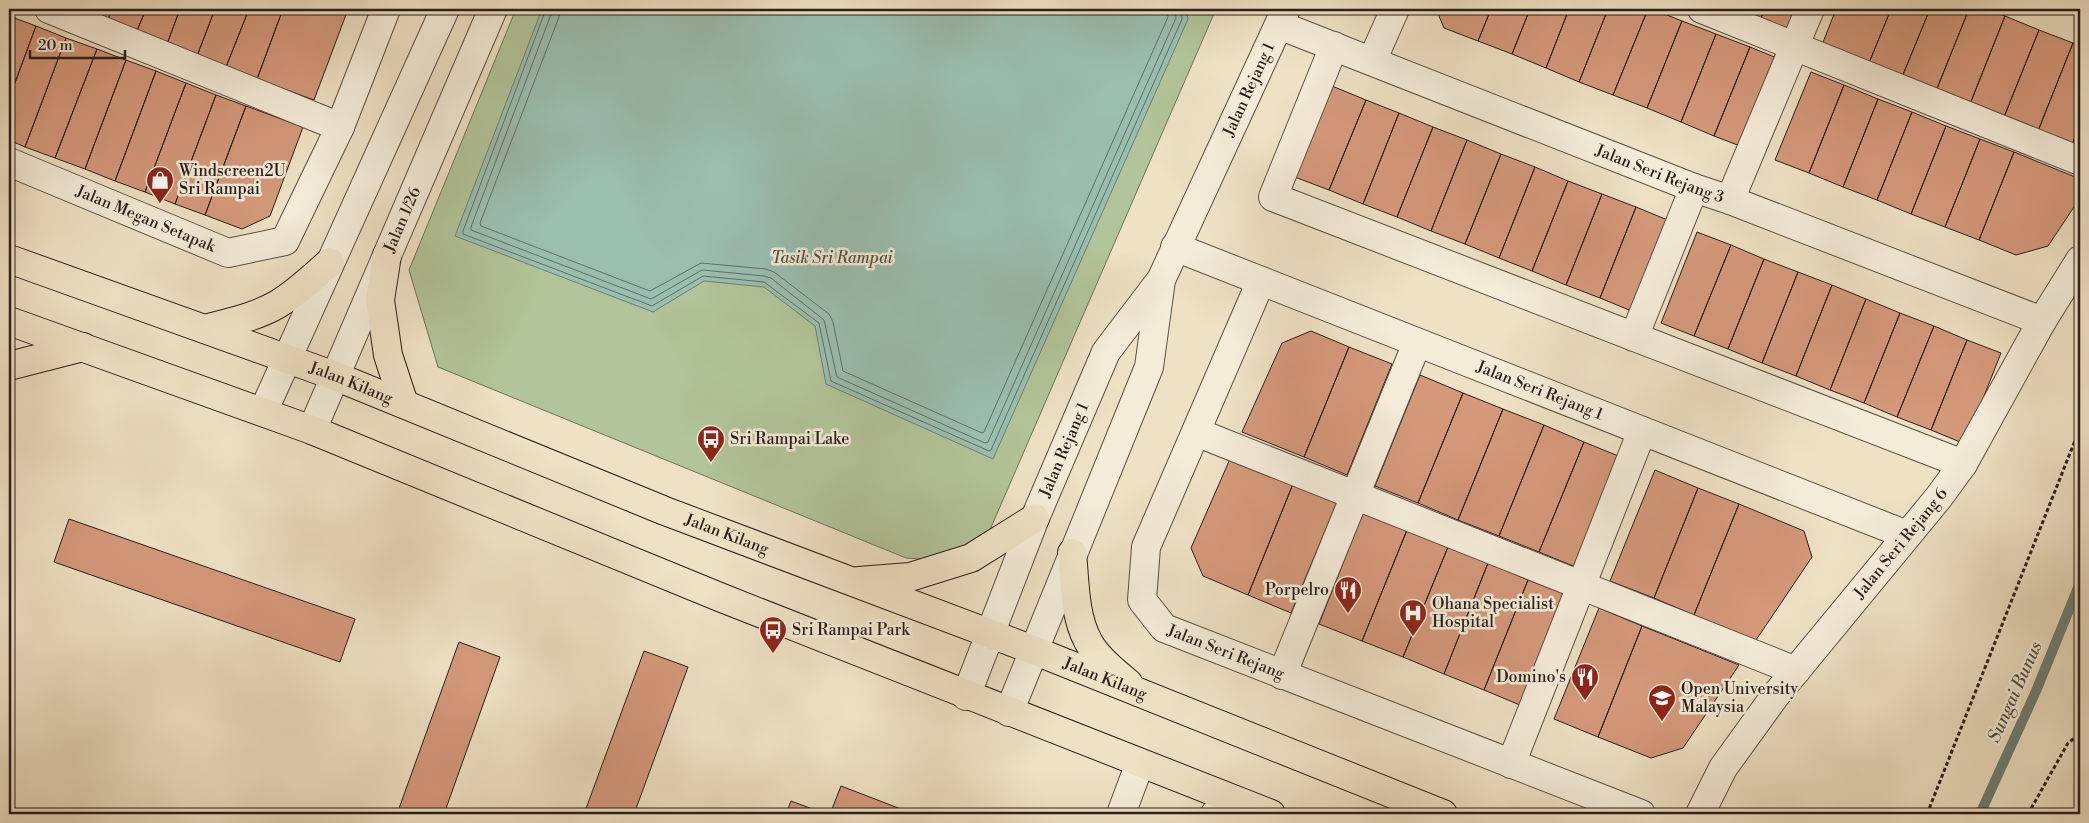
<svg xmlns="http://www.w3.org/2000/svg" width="2089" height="823" viewBox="0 0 2089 823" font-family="'Libre Bodoni',serif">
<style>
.green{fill:#b2c499;stroke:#6e715a}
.water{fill:#9abeb0;stroke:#6d7e74}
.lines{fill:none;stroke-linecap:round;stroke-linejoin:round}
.shore{stroke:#626e65;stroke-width:1}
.stream{stroke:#6d7e74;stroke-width:10}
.building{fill:#d4987b;stroke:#2a1e1a}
.minor-casing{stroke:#5b4f44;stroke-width:30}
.major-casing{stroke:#2a1e1a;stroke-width:30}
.path{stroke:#2a1e1a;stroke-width:3;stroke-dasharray:4 2.5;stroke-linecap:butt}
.minor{stroke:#f4ecd9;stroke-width:28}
.major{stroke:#eee1c4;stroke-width:28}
.labels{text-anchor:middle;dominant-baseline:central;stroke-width:5;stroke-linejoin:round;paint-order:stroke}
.street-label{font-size:16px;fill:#2a1e1a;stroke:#f4ecd9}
.poi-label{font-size:16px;fill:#2a1e1a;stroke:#f4ecd9;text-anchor:start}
.park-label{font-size:16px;font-style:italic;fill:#535040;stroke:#f4ecd9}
.water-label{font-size:18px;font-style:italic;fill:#4c4e47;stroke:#f4ecd9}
</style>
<rect width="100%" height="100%" fill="#eee1c4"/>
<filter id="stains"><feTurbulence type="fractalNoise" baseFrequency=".004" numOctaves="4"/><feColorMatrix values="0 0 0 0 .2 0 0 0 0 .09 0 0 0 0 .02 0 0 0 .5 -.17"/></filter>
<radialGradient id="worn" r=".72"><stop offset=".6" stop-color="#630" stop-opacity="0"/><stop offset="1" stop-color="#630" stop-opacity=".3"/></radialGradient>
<path class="green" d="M 516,9 L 1216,9 L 989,532 L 965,551 L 938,560 L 906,558 L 438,367 L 409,270 Z"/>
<path class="water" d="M 542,9 L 1186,9 L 1188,19 L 993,459 L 826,384 L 815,326 L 764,287 L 704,281 L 653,312 L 455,236 Z"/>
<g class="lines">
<path class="shore" d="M 546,9 L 463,231 L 463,234 L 652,306 L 703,276 L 764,282 L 819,323 L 831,381 L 989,451 L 991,450 L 1182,19 L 1181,9
M 553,9 L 471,227 L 471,230 L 651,299 L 702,270 L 764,276 L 771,278 L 824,320 L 837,377 L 985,443 L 988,442 L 1176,18 L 1175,9
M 560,9 L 559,17 L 480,223 L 481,226 L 650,291 L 701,263 L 766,269 L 774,272 L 829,314 L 833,322 L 843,371 L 982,433 L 984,432 L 1168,17 L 1167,9"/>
<path class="stream" d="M 1980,814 L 2036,691 L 2080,583"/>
</g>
<path class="building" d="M 77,9 L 112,9 L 107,22 Z
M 112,9 L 146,9 L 136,33 L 107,22 Z
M 146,9 L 180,9 L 167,44 L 136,33 Z
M 180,9 L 215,9 L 197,56 L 167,44 Z
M 215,9 L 249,9 L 226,67 L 197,56 Z
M 249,9 L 283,9 L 257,79 L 226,67 Z
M 283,9 L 346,9 L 347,12 L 314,100 L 257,79 Z
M 1436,9 L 1491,9 L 1478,41 L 1444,28 Z
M 1491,9 L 1530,9 L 1512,54 L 1478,41 Z
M 1530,9 L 1569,9 L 1546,68 L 1512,54 Z
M 1569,9 L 1608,9 L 1579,82 L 1546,68 Z
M 1608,9 L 1648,9 L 1613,95 L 1579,82 Z
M 1648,9 L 1652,9 L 1682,21 L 1647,108 L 1613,95 Z
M 1732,9 L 1765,9 L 1760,20 Z
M 1765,9 L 1804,9 L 1794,34 L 1760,20 Z
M 1836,9 L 1891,9 L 1869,63 L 1822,45 Z
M 1891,9 L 1930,9 L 1902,77 L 1869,63 Z
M 1930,9 L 1969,9 L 1936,91 L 1902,77 Z
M 1969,9 L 1988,9 L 2005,16 L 1970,104 L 1936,91 Z
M 9,16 L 36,26 L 9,99 Z
M 2005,16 L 2039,30 L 2004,117 L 1970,104 Z
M 1682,21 L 1716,34 L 1681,122 L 1647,108 Z
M 36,26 L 66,38 L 25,147 L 9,140 L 9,99 Z
M 2039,30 L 2073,43 L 2038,131 L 2004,117 Z
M 1716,34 L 1750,47 L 1714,136 L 1681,122 Z
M 66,38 L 97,49 L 55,158 L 25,147 Z
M 2073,43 L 2080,46 L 2080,124 L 2072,145 L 2038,131 Z
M 1750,47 L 1784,61 L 1748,149 L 1714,136 Z
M 97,49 L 126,60 L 85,169 L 55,158 Z
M 126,60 L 156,71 L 115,181 L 85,169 Z
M 156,71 L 186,83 L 145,192 L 115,181 Z
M 1811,72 L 1844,85 L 1809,173 L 1775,160 Z
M 186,83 L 216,95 L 175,204 L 145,192 Z
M 1844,85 L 1878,99 L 1843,187 L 1809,173 Z
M 1332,86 L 1366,100 L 1329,190 L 1292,176 Z
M 216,95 L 246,106 L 205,215 L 175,204 Z
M 1878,99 L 1912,112 L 1877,200 L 1843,187 Z
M 1366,100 L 1399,113 L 1363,204 L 1329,190 Z
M 246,106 L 303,127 L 270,216 L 242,229 L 205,215 Z
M 1912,112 L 1946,126 L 1911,214 L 1877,200 Z
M 1399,113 L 1433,127 L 1397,217 L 1363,204 Z
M 2080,124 L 2080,148 L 2072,145 Z
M 1946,126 L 1980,139 L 1945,227 L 1911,214 Z
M 1433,127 L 1467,140 L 1431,231 L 1397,217 Z
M 1980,139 L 2014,152 L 1979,240 L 1945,227 Z
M 1467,140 L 1501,154 L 1465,244 L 1431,231 Z
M 2014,152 L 2080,179 L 2080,198 L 2048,246 L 2016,255 L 1979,240 Z
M 1501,154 L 1535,167 L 1499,258 L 1465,244 Z
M 1535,167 L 1568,181 L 1532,271 L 1499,258 Z
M 1568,181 L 1602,194 L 1566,285 L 1532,271 Z
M 1602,194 L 1636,207 L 1600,298 L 1566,285 Z
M 1636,207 L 1670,221 L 1634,312 L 1600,298 Z
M 1697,232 L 1731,245 L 1694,336 L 1661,323 Z
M 1731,245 L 1764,259 L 1728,349 L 1694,336 Z
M 1764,259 L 1798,272 L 1762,363 L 1728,349 Z
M 1798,272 L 1832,285 L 1796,376 L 1762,363 Z
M 1832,285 L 1866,299 L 1830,390 L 1796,376 Z
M 1866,299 L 1900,313 L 1864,403 L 1830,390 Z
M 1900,313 L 1934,326 L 1897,417 L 1864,403 Z
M 1934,326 L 1967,340 L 1931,430 L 1897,417 Z
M 1311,331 L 1349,347 L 1304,457 L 1242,432 L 1282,343 Z
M 1967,340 L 2001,353 L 1965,444 L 1931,430 Z
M 1349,347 L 1392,364 L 1347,475 L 1304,457 Z
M 1420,375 L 1463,393 L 1418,503 L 1375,486 Z
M 1463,393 L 1503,409 L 1458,520 L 1418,503 Z
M 1503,409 L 1544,425 L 1499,536 L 1458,520 Z
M 1544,425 L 1584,442 L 1539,552 L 1499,536 Z
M 1584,442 L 1628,460 L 1583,570 L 1539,552 Z
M 1230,459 L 1293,484 L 1248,595 L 1203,576 L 1191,548 Z
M 1655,470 L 1698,488 L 1654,598 L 1610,581 Z
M 1293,484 L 1337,502 L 1291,613 L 1248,595 Z
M 1698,488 L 1739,504 L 1694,615 L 1654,598 Z
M 1739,504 L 1804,531 L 1812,557 L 1756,640 L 1694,615 Z
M 1363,513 L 1407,530 L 1362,641 L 1319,624 Z
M 69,519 L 355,619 L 340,662 L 54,562 Z
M 1407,530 L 1448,547 L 1403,657 L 1362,641 Z
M 1448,547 L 1488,563 L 1444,674 L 1403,657 Z
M 1488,563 L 1528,580 L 1484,690 L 1444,674 Z
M 1528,580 L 1572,597 L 1527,708 L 1484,690 Z
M 1599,608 L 1642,626 L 1598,737 L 1554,719 Z
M 1642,626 L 1739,665 L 1683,748 L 1651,758 L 1598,737 Z
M 459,642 L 500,657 L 444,814 L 397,814 Z
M 644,651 L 688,667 L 634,814 L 584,814 Z
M 841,786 L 914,814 L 830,814 Z
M 791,801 L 826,814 L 786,814 Z"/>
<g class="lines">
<g class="minor-casing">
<g id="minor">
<path d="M 49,9 L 340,127"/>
<path d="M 1702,9 L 2080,161"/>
<path id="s1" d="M 1279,25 L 1694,188 L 1730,200 L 2042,321"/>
<path d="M 1334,46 L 1273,197 L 1963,464"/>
<path d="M 1372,61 L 1395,9"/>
<path id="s2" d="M 9,162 L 228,253 L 285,241 L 340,127 L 386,9"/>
<path d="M 1730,200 L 1810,9"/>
<path id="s3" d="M 1175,247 L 1907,535"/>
<path id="s4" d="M 1261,281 L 1146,547 L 1142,600 L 1164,628 L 1641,814"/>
<path d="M 1634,337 L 1694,188"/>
<path d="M 263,412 L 445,9"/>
<path id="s5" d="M 312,430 L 493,9"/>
<path d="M 1196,432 L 1796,671"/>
<path d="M 1282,675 L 1417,343"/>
<path id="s6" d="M 966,696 L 1035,518 L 1106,352 L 1160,281"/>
<path id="s7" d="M 1009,712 L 1149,367 L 1161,280 L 1286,9"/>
<path d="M 1511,764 L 1642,431"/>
<path d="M 1121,814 L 1140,763"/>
<path d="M 1215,814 L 1234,800"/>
<path id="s8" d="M 1700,814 L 1723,768 L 1775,696 L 1939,497 L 1963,464 L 2042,321 L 2080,260"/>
</g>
</g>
<g class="major-casing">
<g id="major">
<path d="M 387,255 L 380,300 L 388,355 L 404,404"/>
<path id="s9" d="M 9,259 L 335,376 L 665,511 L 1033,650 L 1443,814"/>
<path d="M 9,321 L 312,430 L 722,598 L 1271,814"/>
<path d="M 205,329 C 230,322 256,317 278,304 C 298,292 313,277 330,262"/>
<path d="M 9,366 L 83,347"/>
<path d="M 1072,553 C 1075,582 1074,615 1088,641 C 1096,657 1114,671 1128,683"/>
<path d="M 859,581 L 910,577 L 971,558 L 1035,518"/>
</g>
</g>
<path class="path" d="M 1927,814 L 2080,428
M 2028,814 L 2068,743 L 2080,734"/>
<use href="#minor" class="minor"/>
<use href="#major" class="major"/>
</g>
<defs>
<g id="shop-pin" transform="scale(1.4375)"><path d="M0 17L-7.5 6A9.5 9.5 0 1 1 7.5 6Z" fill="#8f2418" stroke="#f4ecd9"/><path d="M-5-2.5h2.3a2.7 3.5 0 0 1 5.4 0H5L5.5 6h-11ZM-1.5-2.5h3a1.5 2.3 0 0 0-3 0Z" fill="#fff"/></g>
<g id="bus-pin" transform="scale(1.4375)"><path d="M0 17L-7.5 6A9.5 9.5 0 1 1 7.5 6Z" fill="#8f2418" stroke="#f4ecd9"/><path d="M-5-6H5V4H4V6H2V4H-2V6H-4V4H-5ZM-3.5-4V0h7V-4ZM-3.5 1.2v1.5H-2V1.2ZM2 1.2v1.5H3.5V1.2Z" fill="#fff"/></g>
<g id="restaurant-pin" transform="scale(1.4375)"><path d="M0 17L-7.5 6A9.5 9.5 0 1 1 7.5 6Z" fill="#8f2418" stroke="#f4ecd9"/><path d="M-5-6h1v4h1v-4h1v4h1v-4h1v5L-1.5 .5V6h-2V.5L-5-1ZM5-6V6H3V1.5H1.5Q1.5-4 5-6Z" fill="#fff"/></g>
<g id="hospital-pin" transform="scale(1.4375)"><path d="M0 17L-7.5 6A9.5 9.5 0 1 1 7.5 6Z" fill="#8f2418" stroke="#f4ecd9"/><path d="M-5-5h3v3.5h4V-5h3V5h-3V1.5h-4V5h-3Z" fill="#fff"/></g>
<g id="university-pin" transform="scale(1.4375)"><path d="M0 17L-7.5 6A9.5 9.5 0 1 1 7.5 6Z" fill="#8f2418" stroke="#f4ecd9"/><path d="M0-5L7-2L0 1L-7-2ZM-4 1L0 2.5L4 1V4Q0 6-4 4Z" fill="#fff"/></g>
</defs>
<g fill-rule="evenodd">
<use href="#shop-pin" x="160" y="180"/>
<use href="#bus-pin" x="711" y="439"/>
<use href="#restaurant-pin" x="1348" y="590"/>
<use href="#hospital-pin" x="1413" y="613"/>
<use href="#bus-pin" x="773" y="630"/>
<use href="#restaurant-pin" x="1585" y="677"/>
<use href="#university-pin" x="1662" y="698"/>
</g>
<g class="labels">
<g class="street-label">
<text stroke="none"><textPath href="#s7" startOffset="670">Jalan Rejang 1</textPath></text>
<text stroke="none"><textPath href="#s1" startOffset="409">Jalan Seri Rejang 3</textPath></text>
<text stroke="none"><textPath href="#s2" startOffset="148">Jalan Megan Setapak</textPath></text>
<text stroke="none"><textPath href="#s5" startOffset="229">Jalan 1/26</textPath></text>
<text stroke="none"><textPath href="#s9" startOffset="364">Jalan Kilang</textPath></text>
<text stroke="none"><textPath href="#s3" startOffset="392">Jalan Seri Rejang 1</textPath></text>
<text stroke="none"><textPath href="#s6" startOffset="265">Jalan Rejang 1</textPath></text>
<text stroke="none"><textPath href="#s9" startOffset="769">Jalan Kilang</textPath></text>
<text stroke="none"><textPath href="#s8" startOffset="338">Jalan Seri Rejang 6</textPath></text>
<text stroke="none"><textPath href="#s4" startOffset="445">Jalan Seri Rejang</textPath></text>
<text stroke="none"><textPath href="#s9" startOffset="1174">Jalan Kilang</textPath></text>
</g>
<g class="poi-label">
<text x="179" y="171">Windscreen2U<tspan x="179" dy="18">Sri Rampai</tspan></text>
<text x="730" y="439">Sri Rampai Lake</text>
<text x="1329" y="590" text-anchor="end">Porpelro</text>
<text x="1432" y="604">Ohana Specialist<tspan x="1432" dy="18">Hospital</tspan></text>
<text x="792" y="630">Sri Rampai Park</text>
<text x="1566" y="677" text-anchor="end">Domino's</text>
<text x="1681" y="689">Open University<tspan x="1681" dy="18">Malaysia</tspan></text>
</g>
<g class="park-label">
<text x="832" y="258">Tasik Sri Rampai</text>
</g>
<g class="water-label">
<text transform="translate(2015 692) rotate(-66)">Sungai Bunus</text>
</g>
</g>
<rect width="2089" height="823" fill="none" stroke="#eee1c4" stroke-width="30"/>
<rect x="10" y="10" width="2069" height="803" fill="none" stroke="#2a1e1a" stroke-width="2.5"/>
<rect x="15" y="15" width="2059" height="793" fill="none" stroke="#2a1e1a"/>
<path d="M30 50v8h95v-8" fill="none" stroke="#2a1e1a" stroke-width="2.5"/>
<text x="38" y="50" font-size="15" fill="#2a1e1a" stroke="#f4ecd9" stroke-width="4" paint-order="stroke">20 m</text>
<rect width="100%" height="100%" filter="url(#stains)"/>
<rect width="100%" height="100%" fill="url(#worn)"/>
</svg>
